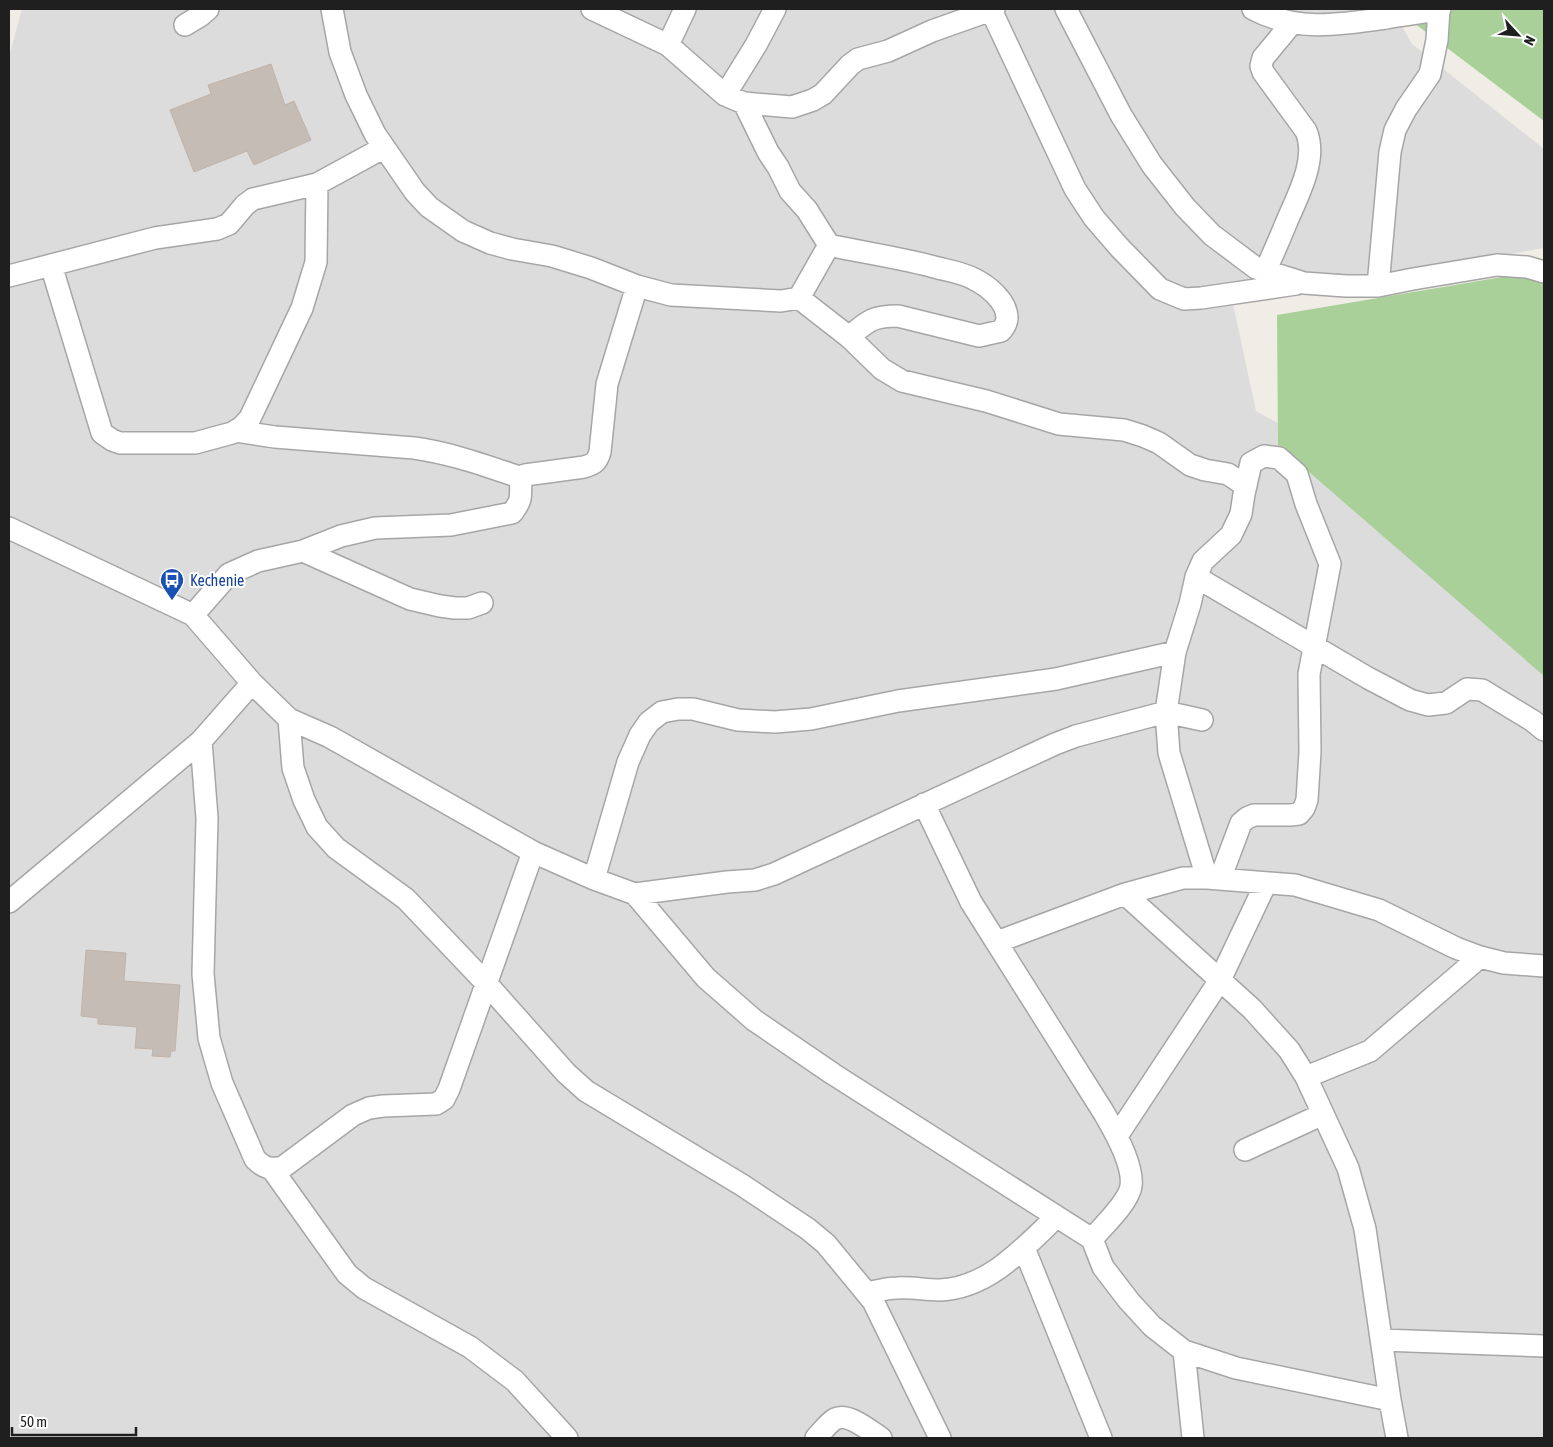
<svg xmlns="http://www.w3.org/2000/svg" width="1553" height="1447" viewBox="0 0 1553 1447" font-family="'Asap Condensed',sans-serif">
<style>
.residential{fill:#dddcdc}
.forest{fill:#aad09a}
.building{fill:#c5bcb5;stroke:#c2b3a8}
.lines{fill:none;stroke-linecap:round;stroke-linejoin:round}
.minor-casing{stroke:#a6a6a6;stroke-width:24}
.minor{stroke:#fff;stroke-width:21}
.labels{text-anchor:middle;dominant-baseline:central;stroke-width:4;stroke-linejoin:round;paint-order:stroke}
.transit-label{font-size:16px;fill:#164399;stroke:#fff;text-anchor:start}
</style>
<rect width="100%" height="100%" fill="#f0ece6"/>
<path class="residential" d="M 22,9 L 1392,9 L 1412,44 L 1544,149 L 1544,248 L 1233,304 L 1256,411 L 1544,572 L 1544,1438 L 9,1438 L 9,56 Z"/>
<path class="forest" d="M 1411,9 L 1544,9 L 1544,121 L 1414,23 Z
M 1544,270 L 1544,676 L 1278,445 L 1277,315 Z"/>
<path class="building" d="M 271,64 L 285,105 L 294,101 L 311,140 L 254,165 L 247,151 L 194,172 L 170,110 L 211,94 L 208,85 Z
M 86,950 L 126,953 L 124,981 L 180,985 L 175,1051 L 171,1051 L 170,1057 L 152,1056 L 153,1049 L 135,1048 L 137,1027 L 98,1024 L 98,1018 L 81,1016 Z"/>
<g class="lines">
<g class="minor-casing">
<path id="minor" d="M 332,9 L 340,52 L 356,95 L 375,134 L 415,192 L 429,207 L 463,231 L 490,243 L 512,249 L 552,256 L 591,268 L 637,286 L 671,295 L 781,301 L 799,298 L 829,245
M 592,9 L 668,45 L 725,95 L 744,103 L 792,107 L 813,100 L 823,94 L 850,65 L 858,59 L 888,51 L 932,31 L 994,9
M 1066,9 L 1121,115 L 1152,165 L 1185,207 L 1212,235 L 1256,268 L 1304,283 L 1346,286 L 1378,286 L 1413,279 L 1497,265 L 1527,267 L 1544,272
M 1253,9 C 1296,32 1339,25 1386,18 C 1404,15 1422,13 1440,9
M 991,10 L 1075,189 L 1094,218 L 1119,247 L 1160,289 L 1184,299 L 1201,298 L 1296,284
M 185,25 L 200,16 L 208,9
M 668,45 L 685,9
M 725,95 L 756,45 L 775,9
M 744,103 L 768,152 L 778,167 L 790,191 L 807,210 L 829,245 C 865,253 902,258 938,268 C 950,271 963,273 974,279 C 988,286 1007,301 1007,318 C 1007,324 1004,327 1001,331 L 979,336 L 898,316 C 872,316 868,321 849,337
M 51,265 L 102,433 L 112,440 L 120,443 L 195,443 L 232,433 L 242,427 L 250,418 L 302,308 L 316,262 L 317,184
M 1265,271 C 1273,255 1280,238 1287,221 C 1298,195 1318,159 1306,131 L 1263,72 L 1261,66 L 1263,58 L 1292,23
M 9,276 L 155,238 L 217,229 L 229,224 L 245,205 L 253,199 L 317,184 L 383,148
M 1378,286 L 1390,152 L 1395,130 L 1406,109 L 1430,74 L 1437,40 L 1439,9
M 799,298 L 849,337 L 882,369 L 902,381 L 986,401 L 1059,424 L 1124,430 L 1143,436 L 1159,443 L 1190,465 L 1205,470 L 1228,474 L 1246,486
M 236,431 L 275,437 L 414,448 C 451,453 486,466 522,478
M 9,528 L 193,615 L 252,683 L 289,719 L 330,737 L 533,852 L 594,879 L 635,894 L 727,882 L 755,880 L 774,874 L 1055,744 L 1076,736 L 1166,712 L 1202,720
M 303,551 L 410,599 L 440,606 L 455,608 L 468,608 L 482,603
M 1196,577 L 1368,678 L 1410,700 L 1428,705 L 1446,703 L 1467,689 L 1482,690 L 1533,721 L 1544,730
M 193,615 L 229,574 L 258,561 L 303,551 L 341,536 L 375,528 L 451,525 L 512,513 C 515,509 519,504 520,499 C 522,490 518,482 525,475 L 584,467 C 594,464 597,462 600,452 L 607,384 L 637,286
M 289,719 L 293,768 L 304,800 L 317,827 L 336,848 L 406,899 L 486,983 L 566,1073 L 586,1091 L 742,1185 L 808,1229 L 826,1244 L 873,1301 L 940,1438
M 201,741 L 207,818 L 203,974 L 209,1038 L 222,1083 L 255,1159 C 264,1168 270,1170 283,1167 L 353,1115 L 369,1108 L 383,1106 L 436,1104 L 444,1099 L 449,1089 L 533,852
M 924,804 L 971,902 L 1104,1113 C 1114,1130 1134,1166 1131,1186 C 1129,1202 1103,1226 1092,1239
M 1207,878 L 1169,753 L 1166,712 L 1175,652 L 1190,604 L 1196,577 L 1203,561 L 1231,535 L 1241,514 L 1244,494 L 1251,463 L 1264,456 L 1279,458 L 1297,474 L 1306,504 L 1330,564 L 1309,674 L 1310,752 L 1307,800 L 1304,808 L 1299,814 L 1290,815 L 1254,815 L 1247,818 L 1241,823 L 1220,879
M 594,879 L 628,762 L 640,735 L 649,722 L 662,712 L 678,709 L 693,709 L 738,720 L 775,722 L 811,719 L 898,701 L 1056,679 L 1175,652
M 635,894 L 706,978 L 754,1020 L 833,1074 L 1092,1239 L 1103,1267 L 1129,1301 L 1152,1326 L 1184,1351 L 1236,1368 L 1390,1400
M 1125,894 L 1252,1009 L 1289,1050 L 1306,1077 L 1348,1168 L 1365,1229 L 1390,1400 L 1397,1438
M 9,902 L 201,741 L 252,683
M 997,942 L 1125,894 L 1183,878 L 1207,878 L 1295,885 L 1379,910 L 1456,948 L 1480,957 L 1504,963 L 1544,966
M 1306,1077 L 1370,1051 L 1480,957
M 1117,1136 L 1220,980 L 1266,883
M 1245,1150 L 1323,1114
M 272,1169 L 347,1274 L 364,1288 L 470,1347 L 515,1381 L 567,1438
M 1024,1248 L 1101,1438
M 867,1293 C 876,1291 887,1288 897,1288 C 911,1287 925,1290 939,1290 C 987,1289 1024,1248 1056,1217
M 1382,1340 L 1544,1346
M 1184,1351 L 1193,1438
M 816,1438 C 822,1432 828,1423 835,1419 C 848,1412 870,1431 881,1438"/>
</g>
<use href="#minor" class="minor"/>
</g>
<defs>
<g id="bus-pin" transform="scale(1.25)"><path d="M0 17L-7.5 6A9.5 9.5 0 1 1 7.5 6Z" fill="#1a4fb4" stroke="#fff"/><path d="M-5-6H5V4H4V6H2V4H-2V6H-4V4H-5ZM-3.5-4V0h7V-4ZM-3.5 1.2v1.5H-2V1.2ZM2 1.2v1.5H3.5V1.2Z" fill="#fff"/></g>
</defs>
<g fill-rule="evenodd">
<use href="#bus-pin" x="172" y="580"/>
</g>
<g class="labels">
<g class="transit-label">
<text x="190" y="580">Kechenie</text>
</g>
</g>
<rect width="1553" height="1447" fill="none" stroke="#1f1f1f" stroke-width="20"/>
<g transform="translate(1518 35) rotate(116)" stroke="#ffffff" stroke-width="4" paint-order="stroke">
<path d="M0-4L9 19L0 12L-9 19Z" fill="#1f1f1f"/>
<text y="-8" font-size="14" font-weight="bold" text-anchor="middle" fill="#1f1f1f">N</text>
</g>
<path d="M12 1427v8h124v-8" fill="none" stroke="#1f1f1f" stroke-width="2.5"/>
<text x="20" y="1427" font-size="15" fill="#1f1f1f" stroke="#ffffff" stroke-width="4" paint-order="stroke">50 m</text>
</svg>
